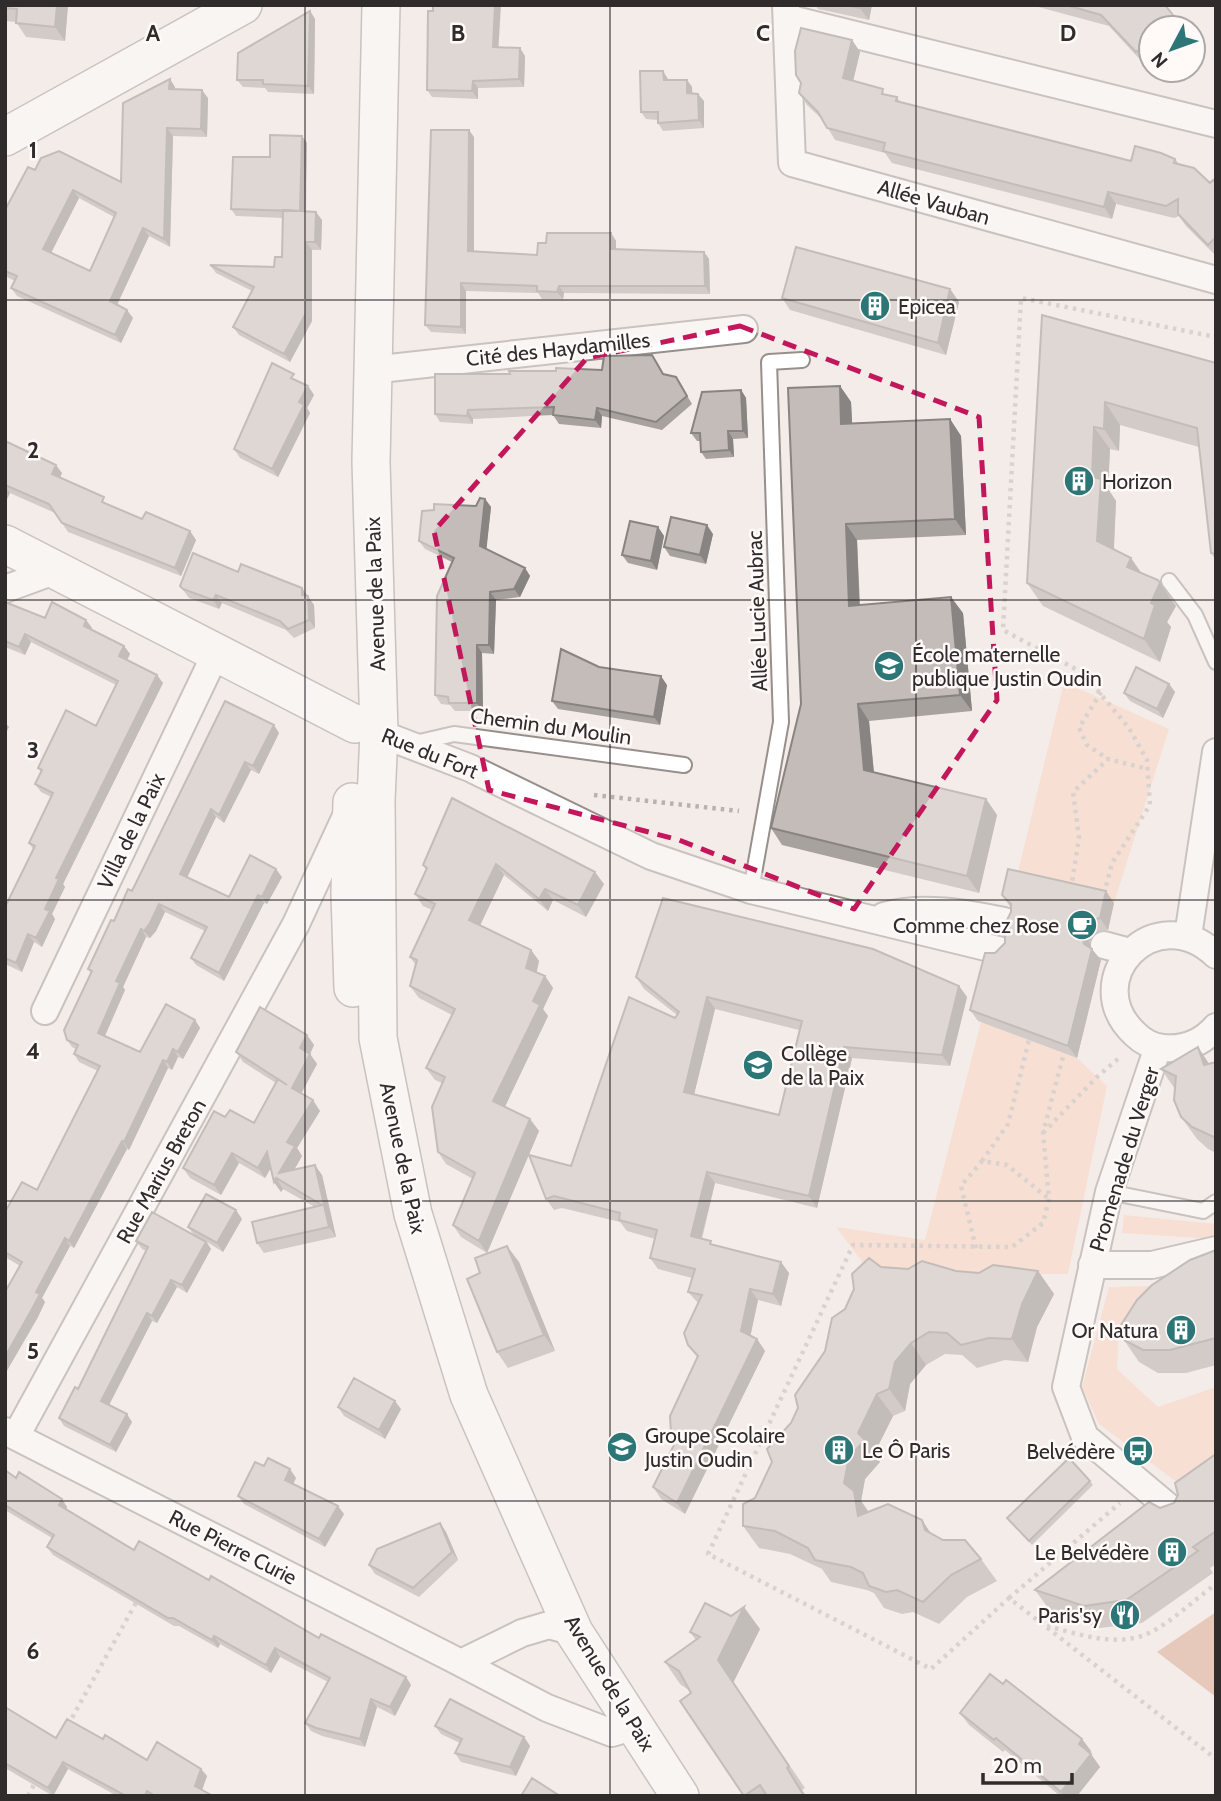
<svg xmlns="http://www.w3.org/2000/svg" width="1221" height="1801" viewBox="0 0 1221 1801" font-family="Cabin,sans-serif">
<style>
.green{fill:#fbceb9}
.water{fill:#d49d82}
.lines{fill:none;stroke-linecap:round;stroke-linejoin:round}
.lane-casing{stroke:#968f8b;stroke-width:18}
.street-casing{stroke:#968f8b;stroke-width:30}
.secondary-casing{stroke:#968f8b;stroke-width:40}
.path{stroke:#b8b2af;stroke-width:4.5;stroke-dasharray:3.5 5;stroke-linecap:butt}
.lane{stroke:#fff;stroke-width:14}
.street{stroke:#fff;stroke-width:26}
.secondary{stroke:#fff;stroke-width:37}
.wall{fill:#a8a29e;fill-rule:evenodd}
.shaded-wall{fill:#888481}
.building{fill:#c3bcb8;stroke:#888481;stroke-width:2;fill-rule:evenodd}
.marked{fill:none;stroke:#c2185b;stroke-width:5;stroke-dasharray:14 9;stroke-linejoin:round}
.grid{fill:none;stroke:#2f2c2b;stroke-width:2;stroke-opacity:0.55}
.labels{text-anchor:middle;dominant-baseline:central;stroke-width:5;stroke-linejoin:round;paint-order:stroke}
.street-label{font-size:21px;fill:#2f2c2b;stroke:#fffaf8}
.poi-label{font-size:21px;fill:#2f2c2b;stroke:#fffaf8;text-anchor:start}
.grid-label{font-size:23px;text-anchor:middle;font-weight:bold;fill:#2f2c2b;stroke:#fffaf8;stroke-width:5;stroke-linejoin:round;paint-order:stroke}
</style>
<rect width="100%" height="100%" fill="#f4ece9"/>
<path class="green" d="M 1064,682 L 1169,729 L 1114,903 L 1016,880 Z
M 981,1022 L 1077,1058 L 1107,1086 L 1068,1274 L 872,1275 L 836,1227 L 925,1240 Z
M 1124,1215 L 1216,1224 L 1216,1239 L 1122,1233 Z
M 1152,1286 L 1119,1326 L 1117,1369 L 1158,1407 L 1216,1387 L 1216,1474 L 1190,1492 L 1099,1424 L 1082,1387 L 1109,1287 Z"/>
<path class="water" d="M 1216,1612 L 1216,1697 L 1157,1652 Z"/>
<g class="lines">
<g class="lane-casing">
<path id="lane" d="M 1169,581 L 1195,615 L 1216,662
M 415,743 L 454,734 L 684,765
M 751,890 L 781,722 L 769,362 L 802,360
M 1109,1192 L 1203,1211 L 1216,1202"/>
</g>
<g class="street-casing">
<path id="street" d="M 786,5 L 792,163 L 1216,280
M 787,18 L 1216,124
M 371,370 L 744,329
M 5,589 L 57,570
M 363,727 L 470,768 L 651,856 L 751,890 L 998,950
M 884,916 C 922,905 966,913 1004,921
M 1188,936 L 1216,752
M 1104,945 L 1130,952
M 1216,955 C 1155,897 1077,980 1135,1034 C 1142,1041 1153,1047 1163,1048 C 1184,1050 1202,1043 1216,1027
M 45,1011 L 217,651
M 1158,1047 L 1109,1192 L 1066,1387 L 1085,1437 L 1178,1515
M 1092,1265 L 1152,1265 L 1216,1250
M 5,1431 L 461,1663
M 16,1436 L 296,924 L 347,814
M 574,1632 L 549,1625 L 522,1633 L 461,1663 L 547,1708 L 612,1733 L 635,1726"/>
</g>
<g class="secondary-casing">
<path id="secondary" d="M 381,5 L 371,462 L 379,732 L 376,800 L 378,1038 L 413,1214 L 469,1395 L 574,1632 L 680,1796
M 5,137 L 243,5
M 5,544 L 355,724
M 352,802 L 350,894 L 353,988"/>
</g>
<path class="path" d="M 1101,692 L 1079,728 L 1087,745 L 1108,759
M 594,795 L 739,811
M 1071,889 L 1079,838 L 1073,792 L 1108,759 L 1148,769
M 1104,894 L 1112,863 L 1150,805 L 1147,760 L 1129,728 L 1083,673 L 1003,630 L 1021,298 L 1216,337
M 1065,1049 L 1043,1133 L 1049,1199 L 1043,1223 L 1012,1247 L 853,1245 L 708,1554 L 931,1669 L 1009,1598 L 1216,1759
M 1043,1133 L 1097,1077 L 1119,1058
M 982,1161 L 1008,1124 L 1030,1036
M 976,1248 L 961,1186 L 982,1161 L 1007,1165 L 1049,1199
M 1009,1598 L 1120,1503
M 1047,1626 C 1078,1634 1117,1648 1149,1633 C 1172,1622 1195,1599 1216,1584
M 68,1725 L 137,1601
M 28,1796 L 36,1781"/>
<use href="#lane" class="lane"/>
<use href="#street" class="street"/>
<use href="#secondary" class="secondary"/>
</g>
<path class="wall" d="M 5,5 L 68,5 L 65,41 L 26,37 L 16,22 L 5,21 Z
M 671,5 L 700,5 L 701,7 L 672,6 Z
M 815,5 L 872,5 L 869,20 L 818,9 Z
M 1031,5 L 1165,5 L 1173,15 L 1182,27 L 1180,28 L 1151,28 L 1151,64 L 1148,61 L 1144,64 L 1109,26 Z
M 310,11 L 315,19 L 314,94 L 268,92 L 265,88 L 243,87 L 237,80 Z
M 852,40 L 860,52 L 853,81 L 887,95 L 897,97 L 900,102 L 1131,161 L 1175,159 L 1179,164 L 1210,183 L 1216,183 L 1216,256 L 1186,226 L 1179,216 L 1174,218 L 1116,204 L 1112,219 L 892,163 L 885,153 L 835,140 L 823,120 L 807,105 L 799,93 L 801,83 Z
M 498,48 L 525,56 L 524,87 L 478,88 L 478,99 L 432,97 L 427,90 Z
M 668,79 L 668,80 L 687,80 L 692,87 L 692,93 L 704,101 L 704,128 L 663,131 L 658,123 L 658,120 L 646,119 L 641,112 Z
M 175,87 L 175,89 L 208,98 L 207,137 L 173,136 L 170,247 L 149,236 L 117,305 L 133,318 L 121,343 L 17,296 L 11,288 L 15,281 L 5,276 L 5,210 L 35,170 L 121,182 ZM 79,198 L 114,217 L 90,271 L 51,253 Z
M 302,136 L 307,143 L 306,212 L 322,220 L 321,250 L 312,250 L 312,321 L 290,362 L 239,335 L 233,327 L 252,291 L 216,273 L 210,265 L 274,267 L 282,257 L 283,218 L 236,216 L 231,209 L 270,157 Z
M 474,137 L 474,251 L 537,255 L 546,243 L 611,233 L 616,241 L 616,249 L 704,252 L 709,259 L 710,294 L 564,293 L 563,299 L 542,299 L 538,293 L 466,291 L 466,334 L 431,332 L 425,325 Z
M 950,289 L 959,302 L 946,355 L 790,310 L 782,298 Z
M 1042,315 L 1216,363 L 1216,560 L 1211,553 L 1199,447 L 1120,425 L 1119,451 L 1110,449 L 1108,489 L 1116,501 L 1114,550 L 1141,573 L 1176,606 L 1167,622 L 1171,627 L 1160,662 L 1043,606 L 1027,583 Z
M 658,364 L 664,375 L 676,377 L 692,404 L 662,430 L 602,416 L 601,428 L 559,424 L 553,415 L 473,419 L 473,424 L 440,422 L 435,414 L 510,374 L 602,370 Z
M 299,382 L 308,386 L 314,395 L 307,408 L 310,413 L 278,477 L 240,458 L 234,449 Z
M 840,386 L 851,402 L 852,423 L 950,419 L 961,436 L 966,535 L 857,540 L 860,605 L 963,613 L 972,711 L 869,721 L 874,772 L 986,799 L 997,815 L 979,893 L 782,845 L 771,828 L 801,704 Z
M 741,390 L 746,398 L 748,438 L 733,439 L 734,457 L 706,459 L 701,452 L 700,441 L 697,441 L 691,433 Z
M 5,441 L 62,473 L 60,477 L 109,505 L 142,519 L 190,531 L 196,540 L 181,576 L 68,532 L 55,513 L 10,493 L 5,503 Z
M 485,499 L 491,507 L 486,549 L 525,568 L 530,576 L 520,597 L 496,600 L 494,654 L 482,653 L 483,711 L 455,711 L 450,705 L 441,704 L 435,695 L 452,562 L 425,549 L 419,541 L 434,510 L 476,506 Z
M 658,527 L 664,536 L 657,570 L 628,563 L 622,555 Z
M 713,534 L 706,564 L 670,556 L 664,547 Z
M 238,572 L 302,588 L 314,605 L 315,628 L 294,638 L 286,630 L 222,603 L 219,609 L 189,598 L 180,586 Z
M 5,602 L 45,618 L 86,620 L 92,628 L 91,630 L 124,646 L 130,654 L 127,660 L 163,683 L 63,884 L 65,887 L 52,914 L 55,919 L 42,947 L 34,942 L 22,972 L 5,964 L 5,907 L 33,849 L 29,843 L 51,797 L 41,792 L 35,784 L 41,772 L 38,768 L 96,726 L 116,685 L 31,642 L 25,655 L 5,647 Z
M 599,667 L 667,685 L 660,725 L 558,709 L 552,701 Z
M 1169,684 L 1175,692 L 1163,718 L 1130,701 L 1124,693 Z
M 225,701 L 279,733 L 259,774 L 251,770 L 224,823 L 216,817 L 187,877 L 229,897 L 282,877 L 267,904 L 264,903 L 224,981 L 196,965 L 191,958 L 205,931 L 165,912 L 156,931 L 150,938 L 146,937 L 123,987 L 125,990 L 105,1036 L 140,1052 L 195,1020 L 200,1028 L 183,1059 L 178,1057 L 172,1070 L 168,1068 L 129,1150 L 127,1149 L 74,1248 L 70,1246 L 42,1298 L 45,1302 L 38,1317 L 5,1374 L 5,1292 L 20,1266 L 5,1257 L 5,1212 L 37,1190 L 98,1071 L 79,1062 L 74,1054 L 76,1049 L 72,1047 L 67,1040 L 91,973 L 88,969 L 114,921 L 132,891 Z
M 452,798 L 604,884 L 586,917 L 553,900 L 548,911 L 504,875 L 480,925 L 531,950 L 539,961 L 536,972 L 545,976 L 553,988 L 543,1009 L 548,1016 L 505,1106 L 530,1119 L 539,1131 L 487,1253 L 461,1237 L 453,1225 L 473,1179 L 446,1164 L 438,1152 L 442,1083 L 435,1080 L 426,1068 L 452,1015 L 419,998 L 410,986 L 415,964 L 410,957 L 432,910 L 423,906 L 415,894 L 426,870 L 423,865 Z
M 1002,895 L 1114,903 L 1108,930 L 1093,933 L 1089,942 L 1090,948 L 1101,960 L 1077,1058 L 978,1021 L 970,1010 L 995,953 L 1005,943 L 1005,936 L 997,925 L 1007,920 L 1011,912 L 1011,908 Z
M 636,977 L 959,986 L 967,997 L 950,1066 L 852,1058 L 817,1208 L 715,1183 L 702,1239 L 714,1245 L 789,1273 L 781,1306 L 758,1300 L 750,1336 L 757,1339 L 765,1351 L 685,1514 L 661,1499 L 653,1487 L 675,1441 L 671,1434 L 698,1358 L 688,1345 L 698,1303 L 688,1292 L 692,1278 L 658,1269 L 650,1258 L 655,1239 L 627,1231 L 620,1222 L 562,1208 L 554,1210 L 546,1199 L 677,1015 L 644,989 ZM 715,1009 L 799,1030 L 779,1115 L 694,1094 Z
M 307,1035 L 314,1045 L 310,1054 L 317,1064 L 301,1093 L 320,1111 L 297,1148 L 302,1156 L 294,1169 L 322,1175 L 336,1237 L 264,1253 L 257,1243 L 315,1207 L 283,1189 L 281,1192 L 274,1182 L 271,1168 L 265,1178 L 239,1163 L 221,1195 L 190,1178 L 183,1168 L 225,1117 L 254,1123 L 276,1083 L 243,1062 L 236,1052 Z
M 1198,1047 L 1209,1064 L 1216,1062 L 1216,1153 L 1208,1149 L 1197,1139 L 1181,1117 L 1175,1089 L 1161,1069 Z
M 242,1219 L 223,1252 L 207,1242 L 211,1249 L 187,1293 L 177,1287 L 157,1323 L 152,1321 L 109,1405 L 132,1422 L 116,1452 L 64,1426 L 59,1418 L 78,1389 L 146,1251 L 142,1249 L 136,1241 L 194,1235 L 188,1227 Z
M 1216,1250 L 1216,1365 L 1186,1373 L 1158,1373 L 1139,1362 L 1124,1340 Z
M 519,1262 L 555,1351 L 508,1368 L 497,1352 Z
M 881,1267 L 979,1273 L 1038,1271 L 1054,1294 L 1037,1327 L 1028,1362 L 1005,1360 L 977,1368 L 962,1355 L 945,1354 L 926,1365 L 910,1384 L 905,1411 L 893,1416 L 874,1454 L 880,1462 L 865,1479 L 861,1501 L 869,1512 L 922,1520 L 931,1534 L 981,1559 L 997,1581 L 967,1597 L 939,1624 L 913,1612 L 902,1614 L 884,1608 L 874,1593 L 867,1590 L 831,1582 L 822,1569 L 790,1554 L 759,1548 L 743,1526 L 845,1309 Z
M 338,1407 L 401,1409 L 385,1439 L 344,1416 Z
M 1216,1454 L 1216,1564 L 1210,1568 L 1213,1573 L 1142,1623 L 1100,1628 L 1051,1612 L 1035,1590 L 1160,1508 L 1174,1503 Z
M 264,1466 L 296,1478 L 293,1484 L 344,1514 L 325,1547 L 244,1504 L 238,1496 Z
M 5,1470 L 16,1478 L 67,1507 L 66,1509 L 134,1550 L 209,1580 L 319,1638 L 406,1677 L 411,1685 L 395,1716 L 377,1707 L 365,1747 L 322,1736 L 311,1731 L 305,1723 L 328,1682 L 280,1657 L 271,1673 L 220,1644 L 218,1648 L 179,1626 L 174,1626 L 53,1555 L 47,1547 L 52,1538 L 5,1510 Z
M 1090,1481 L 1093,1485 L 1032,1545 L 1007,1518 Z
M 440,1523 L 446,1532 L 458,1560 L 419,1597 L 375,1574 L 369,1565 Z
M 731,1616 L 760,1629 L 733,1683 L 805,1788 L 802,1790 L 806,1796 L 744,1796 L 690,1691 L 680,1684 L 665,1662 L 696,1640 L 690,1632 Z
M 1003,1684 L 1082,1739 L 1091,1751 L 1090,1753 L 1100,1767 L 1077,1796 L 1060,1796 L 1005,1750 L 1003,1752 L 969,1725 L 960,1713 Z
M 5,1707 L 56,1738 L 103,1739 L 147,1760 L 201,1769 L 207,1776 L 202,1790 L 213,1796 L 117,1796 L 68,1769 L 53,1796 L 5,1768 Z
M 435,1726 L 524,1737 L 530,1746 L 516,1776 L 461,1762 L 455,1753 L 460,1743 L 441,1734 Z"/>
<path class="shaded-wall" d="M 57,5 L 68,5 L 65,41 L 55,27 Z
M 495,5 L 501,5 L 498,55 L 493,47 Z
M 861,5 L 872,5 L 869,20 L 860,8 Z
M 310,11 L 315,19 L 314,94 L 308,86 Z
M 852,40 L 860,52 L 851,90 L 843,78 Z
M 520,48 L 525,56 L 524,87 L 519,79 Z
M 663,71 L 668,79 L 669,88 L 664,80 Z
M 170,79 L 175,87 L 175,97 L 169,89 Z
M 687,80 L 692,87 L 693,101 L 687,93 Z
M 473,81 L 478,88 L 478,99 L 472,91 Z
M 202,90 L 208,98 L 207,137 L 201,129 Z
M 698,94 L 704,101 L 704,128 L 699,120 Z
M 167,128 L 173,136 L 170,247 L 164,239 Z
M 469,130 L 474,137 L 474,258 L 468,251 Z
M 302,136 L 307,143 L 305,218 L 300,211 Z
M 73,190 L 79,198 L 49,257 L 43,249 Z
M 1108,192 L 1116,204 L 1112,219 L 1104,207 Z
M 316,212 L 322,220 L 321,250 L 315,242 Z
M 143,228 L 149,236 L 115,309 L 110,301 Z
M 611,233 L 616,241 L 616,257 L 611,249 Z
M 306,242 L 312,250 L 312,321 L 290,362 L 284,354 Z
M 704,252 L 709,259 L 710,294 L 705,286 Z
M 461,283 L 466,291 L 466,334 L 461,327 Z
M 559,286 L 564,293 L 563,299 L 557,292 Z
M 950,289 L 959,302 L 946,355 L 938,343 Z
M 127,310 L 133,318 L 121,343 L 115,335 Z
M 308,386 L 314,395 L 307,408 L 310,413 L 278,477 L 272,469 L 299,402 Z
M 840,386 L 851,402 L 853,440 L 841,424 Z
M 741,390 L 746,398 L 748,438 L 743,431 Z
M 1105,402 L 1120,425 L 1119,451 L 1104,429 Z
M 597,408 L 602,416 L 601,428 L 595,420 Z
M 468,410 L 473,419 L 473,424 L 467,416 Z
M 950,419 L 961,436 L 966,535 L 955,519 Z
M 1094,427 L 1110,449 L 1108,489 L 1116,501 L 1113,564 L 1097,541 L 1092,477 Z
M 728,431 L 733,439 L 734,457 L 729,450 Z
M 56,465 L 62,473 L 58,482 L 52,474 Z
M 5,486 L 10,493 L 5,503 Z
M 485,499 L 491,507 L 486,554 L 480,546 Z
M 846,524 L 857,540 L 860,622 L 849,606 Z
M 707,525 L 713,534 L 706,564 L 700,555 Z
M 658,527 L 664,536 L 657,570 L 651,561 Z
M 190,531 L 196,540 L 181,576 L 175,568 Z
M 1131,558 L 1147,581 L 1127,567 Z
M 525,568 L 530,576 L 520,597 L 514,589 Z
M 1160,583 L 1176,606 L 1167,622 L 1171,627 L 1160,662 L 1144,639 L 1151,603 Z
M 302,588 L 314,605 L 315,628 L 309,620 L 302,595 Z
M 490,592 L 496,600 L 494,654 L 489,645 Z
M 216,595 L 222,603 L 219,609 L 213,600 Z
M 951,597 L 963,613 L 972,711 L 960,695 Z
M 86,620 L 92,628 L 90,634 L 84,626 Z
M 25,634 L 31,642 L 25,655 L 19,647 Z
M 477,645 L 482,653 L 483,711 L 477,703 Z
M 124,646 L 130,654 L 125,664 L 119,656 Z
M 157,675 L 163,683 L 63,884 L 65,887 L 52,914 L 55,919 L 42,947 L 36,938 L 56,878 Z
M 661,676 L 667,685 L 660,725 L 654,717 Z
M 1169,684 L 1175,692 L 1163,718 L 1157,709 Z
M 858,704 L 869,721 L 875,786 L 864,770 Z
M 5,722 L 9,727 L 5,735 Z
M 274,725 L 279,733 L 259,774 L 253,766 Z
M 245,762 L 251,770 L 224,823 L 219,815 Z
M 986,799 L 997,815 L 979,893 L 967,876 Z
M 211,809 L 216,817 L 185,882 L 180,874 Z
M 496,864 L 504,875 L 477,932 L 469,920 Z
M 276,869 L 282,877 L 267,904 L 262,897 Z
M 595,872 L 604,884 L 586,917 L 578,905 Z
M 545,889 L 553,900 L 548,911 L 539,899 Z
M 1106,891 L 1114,903 L 1108,930 L 1100,918 Z
M 258,895 L 264,903 L 224,981 L 219,973 Z
M 159,904 L 165,912 L 156,931 L 150,938 L 144,931 Z
M 1085,922 L 1093,933 L 1089,942 L 1092,952 L 1092,949 L 1101,960 L 1077,1058 L 1068,1046 L 1084,944 L 1081,930 Z
M 141,929 L 146,937 L 123,987 L 125,990 L 103,1040 L 98,1033 L 116,981 Z
M 28,934 L 34,942 L 22,972 L 16,963 Z
M 531,950 L 539,961 L 535,980 L 526,968 Z
M 545,976 L 553,988 L 543,1009 L 548,1016 L 502,1113 L 493,1101 L 533,1001 Z
M 959,986 L 967,997 L 950,1066 L 942,1055 Z
M 707,997 L 715,1009 L 692,1103 L 684,1092 Z
M 195,1020 L 200,1028 L 183,1059 L 178,1052 Z
M 307,1035 L 314,1045 L 310,1054 L 317,1064 L 299,1098 L 292,1088 L 300,1048 Z
M 844,1047 L 852,1058 L 817,1208 L 809,1196 Z
M 1198,1047 L 1213,1070 L 1204,1065 Z
M 173,1049 L 178,1057 L 172,1070 L 167,1062 Z
M 163,1060 L 168,1068 L 129,1150 L 124,1142 Z
M 313,1100 L 320,1111 L 297,1148 L 302,1156 L 287,1183 L 279,1173 L 287,1142 Z
M 530,1119 L 539,1131 L 487,1253 L 479,1241 Z
M 122,1141 L 127,1149 L 74,1248 L 69,1241 Z
M 267,1152 L 274,1162 L 265,1178 L 258,1168 Z
M 232,1153 L 239,1163 L 221,1195 L 214,1185 Z
M 315,1165 L 322,1175 L 336,1237 L 329,1227 Z
M 707,1172 L 715,1183 L 699,1247 L 691,1236 Z
M 276,1178 L 283,1189 L 281,1192 L 274,1182 Z
M 236,1210 L 242,1219 L 223,1252 L 217,1243 Z
M 65,1238 L 70,1246 L 42,1298 L 45,1302 L 38,1317 L 5,1374 L 5,1357 L 36,1292 Z
M 206,1242 L 211,1249 L 187,1293 L 182,1285 Z
M 507,1246 L 519,1262 L 555,1351 L 544,1335 Z
M 781,1262 L 789,1273 L 781,1306 L 773,1294 Z
M 1038,1271 L 1054,1294 L 1037,1327 L 1028,1362 L 1012,1339 L 1022,1304 Z
M 171,1280 L 177,1287 L 157,1323 L 152,1316 Z
M 750,1289 L 758,1300 L 749,1343 L 741,1331 Z
M 147,1313 L 152,1321 L 107,1409 L 101,1401 Z
M 757,1339 L 765,1351 L 685,1514 L 677,1503 Z
M 911,1343 L 926,1365 L 910,1384 L 905,1411 L 889,1389 L 895,1362 Z
M 877,1394 L 893,1416 L 874,1454 L 880,1462 L 865,1479 L 861,1501 L 869,1513 L 858,1516 L 844,1483 L 849,1457 L 858,1433 Z
M 395,1401 L 401,1409 L 385,1439 L 379,1430 Z
M 127,1414 L 132,1422 L 116,1452 L 110,1445 Z
M 290,1469 L 296,1478 L 291,1488 L 285,1480 Z
M 62,1499 L 67,1507 L 65,1513 L 59,1505 Z
M 338,1506 L 344,1514 L 325,1547 L 319,1539 Z
M 922,1520 L 937,1543 L 925,1530 Z
M 440,1523 L 446,1532 L 458,1560 L 452,1552 Z
M 744,1607 L 760,1629 L 733,1683 L 805,1788 L 718,1660 Z
M 214,1636 L 220,1644 L 218,1648 L 212,1640 Z
M 275,1648 L 280,1657 L 271,1673 L 266,1665 Z
M 406,1677 L 411,1685 L 395,1716 L 390,1707 Z
M 371,1699 L 377,1707 L 365,1747 L 360,1739 Z
M 524,1737 L 530,1746 L 516,1776 L 510,1767 Z
M 1082,1739 L 1091,1751 L 1088,1756 L 1079,1744 Z
M 1091,1754 L 1100,1767 L 1077,1796 L 1064,1796 L 1061,1792 Z
M 63,1762 L 68,1769 L 53,1796 L 48,1788 Z
M 787,1768 L 806,1796 L 804,1796 Z
M 201,1769 L 207,1776 L 201,1793 L 195,1786 Z"/>
<path class="building" d="M 5,5 L 57,5 L 55,27 L 16,23 L 17,9 L 5,8 Z
M 433,5 L 495,5 L 493,47 L 520,48 L 519,79 L 473,81 L 472,91 L 427,90 L 428,11 L 433,11 Z
M 846,5 L 861,5 L 860,8 Z
M 1066,5 L 1165,5 L 1173,15 L 1167,20 L 1174,28 L 1151,28 L 1151,57 L 1149,59 L 1140,49 L 1136,52 L 1101,15 Z
M 310,11 L 308,86 L 263,84 L 263,80 L 237,80 L 238,53 Z
M 801,28 L 852,40 L 843,78 L 883,89 L 882,94 L 897,97 L 896,101 L 1131,161 L 1135,146 L 1161,153 L 1175,159 L 1174,163 L 1194,168 L 1210,183 L 1213,180 L 1216,183 L 1216,237 L 1208,245 L 1178,214 L 1178,199 L 1166,206 L 1108,192 L 1104,207 L 883,151 L 885,143 L 827,128 L 818,112 L 799,93 L 801,83 L 796,75 L 795,51 Z
M 640,71 L 663,71 L 664,80 L 687,80 L 687,93 L 698,94 L 699,120 L 658,123 L 658,112 L 641,112 Z
M 170,79 L 169,89 L 202,90 L 201,129 L 167,128 L 164,239 L 143,228 L 110,301 L 127,310 L 115,335 L 11,288 L 17,276 L 5,271 L 5,210 L 28,167 L 35,170 L 41,158 L 59,151 L 121,182 L 123,103 ZM 73,190 L 116,213 L 90,271 L 43,249 Z
M 431,130 L 469,130 L 468,251 L 537,255 L 538,243 L 546,243 L 547,233 L 611,233 L 611,249 L 704,252 L 705,286 L 559,286 L 557,292 L 537,291 L 537,286 L 461,283 L 461,327 L 425,325 Z
M 270,135 L 302,136 L 300,211 L 231,209 L 233,157 L 270,157 Z
M 283,210 L 316,212 L 315,242 L 306,242 L 306,313 L 284,354 L 233,327 L 254,287 L 210,265 L 274,267 L 275,257 L 282,257 Z
M 796,247 L 950,289 L 938,343 L 782,298 Z
M 1042,315 L 1216,363 L 1216,554 L 1211,553 L 1197,428 L 1105,402 L 1104,429 L 1094,427 L 1092,477 L 1101,479 L 1097,541 L 1131,558 L 1127,567 L 1158,580 L 1160,583 L 1151,603 L 1155,605 L 1144,639 L 1027,583 Z
M 652,355 L 663,374 L 676,377 L 687,396 L 656,422 L 597,408 L 595,420 L 553,415 L 554,407 L 468,410 L 467,416 L 435,414 L 435,374 L 510,374 L 509,371 L 556,371 L 556,368 L 602,370 L 604,356 Z
M 272,363 L 294,374 L 291,378 L 308,386 L 299,402 L 304,405 L 272,469 L 234,449 Z
M 840,386 L 841,424 L 950,419 L 955,519 L 846,524 L 849,606 L 951,597 L 960,695 L 858,704 L 864,770 L 986,799 L 967,876 L 771,828 L 801,704 L 788,388 Z
M 741,390 L 743,431 L 728,431 L 729,450 L 701,452 L 700,433 L 691,433 L 702,392 Z
M 5,441 L 56,465 L 52,474 L 104,497 L 102,502 L 142,519 L 146,512 L 190,531 L 175,568 L 62,523 L 49,504 L 5,485 Z
M 480,498 L 485,499 L 480,546 L 525,568 L 514,589 L 490,592 L 489,645 L 477,645 L 477,703 L 449,703 L 448,697 L 435,695 L 437,596 L 454,558 L 419,541 L 422,511 L 434,510 L 434,504 L 476,506 Z
M 671,517 L 707,525 L 700,555 L 664,547 Z
M 630,521 L 658,527 L 651,561 L 622,555 Z
M 193,553 L 238,572 L 241,564 L 302,588 L 302,595 L 308,596 L 309,620 L 288,629 L 280,621 L 216,595 L 213,600 L 183,589 L 180,586 Z
M 5,602 L 45,618 L 52,602 L 86,620 L 84,626 L 124,646 L 119,656 L 157,675 L 56,878 L 59,879 L 45,909 L 50,911 L 36,938 L 28,934 L 16,963 L 5,958 L 5,907 L 35,846 L 29,843 L 53,793 L 35,784 L 42,770 L 38,768 L 66,710 L 96,726 L 118,681 L 25,634 L 19,647 L 5,641 Z
M 561,649 L 599,667 L 661,676 L 654,717 L 552,701 Z
M 1136,667 L 1169,684 L 1157,709 L 1124,693 Z
M 225,701 L 274,725 L 253,766 L 245,762 L 219,815 L 211,809 L 180,874 L 229,897 L 250,855 L 276,869 L 262,897 L 258,895 L 219,973 L 191,958 L 207,927 L 159,904 L 150,923 L 144,931 L 141,929 L 116,981 L 120,983 L 98,1033 L 140,1052 L 166,1004 L 195,1020 L 178,1052 L 173,1049 L 167,1062 L 163,1060 L 124,1142 L 122,1141 L 69,1241 L 65,1238 L 36,1292 L 40,1294 L 32,1309 L 5,1357 L 5,1292 L 22,1262 L 5,1252 L 5,1212 L 22,1182 L 37,1190 L 100,1066 L 74,1054 L 78,1045 L 67,1040 L 64,1030 L 92,971 L 88,969 L 111,920 L 114,921 L 128,889 L 132,891 Z
M 452,798 L 595,872 L 578,905 L 545,889 L 539,899 L 496,864 L 469,920 L 531,950 L 526,968 L 545,976 L 533,1001 L 540,1005 L 493,1101 L 530,1119 L 479,1241 L 453,1225 L 475,1173 L 438,1152 L 432,1107 L 445,1077 L 426,1068 L 455,1009 L 410,986 L 417,960 L 410,957 L 435,904 L 415,894 L 427,868 L 423,865 Z
M 1008,869 L 1106,891 L 1100,918 L 1085,922 L 1081,930 L 1084,944 L 1092,949 L 1068,1046 L 970,1010 L 985,953 L 995,953 L 1005,943 L 1005,933 L 997,925 L 1007,920 L 1011,912 L 1011,904 L 1002,895 Z
M 663,898 L 873,949 L 959,986 L 942,1055 L 844,1047 L 809,1196 L 707,1172 L 691,1236 L 711,1241 L 710,1244 L 781,1262 L 773,1294 L 750,1289 L 741,1331 L 757,1339 L 677,1503 L 653,1487 L 676,1441 L 671,1434 L 670,1416 L 698,1356 L 688,1345 L 684,1333 L 702,1295 L 688,1292 L 695,1269 L 650,1258 L 657,1230 L 619,1220 L 620,1213 L 554,1196 L 546,1199 L 529,1155 L 571,1166 L 629,997 L 675,1018 L 679,1012 L 636,977 ZM 707,997 L 802,1021 L 779,1115 L 684,1092 Z
M 260,1007 L 307,1035 L 300,1048 L 310,1054 L 292,1088 L 313,1100 L 287,1142 L 295,1146 L 279,1173 L 315,1165 L 329,1227 L 257,1243 L 252,1222 L 322,1205 L 276,1178 L 274,1182 L 267,1152 L 258,1168 L 232,1153 L 214,1185 L 183,1168 L 214,1111 L 225,1117 L 230,1110 L 254,1123 L 278,1079 L 287,1085 L 236,1052 Z
M 1198,1047 L 1204,1065 L 1216,1062 L 1216,1138 L 1192,1127 L 1181,1117 L 1174,1100 L 1176,1076 L 1161,1069 Z
M 206,1194 L 236,1210 L 217,1243 L 188,1227 Z
M 152,1212 L 206,1242 L 182,1285 L 171,1280 L 152,1316 L 147,1313 L 101,1401 L 127,1414 L 110,1445 L 59,1418 L 75,1387 L 78,1389 L 148,1247 L 136,1241 Z
M 507,1246 L 544,1335 L 497,1352 L 467,1279 L 480,1273 L 475,1258 Z
M 1216,1250 L 1216,1338 L 1170,1350 L 1143,1350 L 1124,1340 L 1121,1325 L 1137,1300 L 1152,1285 L 1190,1260 Z
M 869,1258 L 881,1267 L 908,1269 L 922,1261 L 956,1271 L 979,1273 L 993,1265 L 1038,1271 L 1022,1304 L 1012,1339 L 989,1338 L 961,1345 L 947,1333 L 929,1332 L 911,1343 L 895,1362 L 889,1389 L 877,1394 L 858,1433 L 865,1440 L 849,1457 L 844,1483 L 854,1491 L 858,1516 L 888,1504 L 922,1520 L 925,1530 L 943,1540 L 965,1540 L 981,1559 L 951,1575 L 923,1602 L 897,1590 L 886,1592 L 869,1586 L 863,1573 L 851,1567 L 815,1560 L 808,1548 L 775,1531 L 743,1526 L 743,1504 L 755,1498 L 772,1462 L 767,1449 L 791,1423 L 798,1408 L 795,1395 L 825,1351 L 832,1318 L 845,1309 L 854,1289 L 852,1274 Z
M 354,1378 L 395,1401 L 379,1430 L 338,1407 Z
M 1216,1454 L 1216,1531 L 1193,1547 L 1198,1551 L 1126,1600 L 1084,1606 L 1035,1590 L 1149,1502 L 1160,1508 L 1174,1503 L 1178,1495 L 1175,1483 Z
M 268,1458 L 290,1469 L 285,1480 L 338,1506 L 319,1539 L 238,1496 L 255,1462 L 264,1466 Z
M 1069,1458 L 1090,1481 L 1029,1541 L 1007,1518 Z
M 5,1470 L 16,1478 L 19,1472 L 62,1499 L 59,1505 L 134,1550 L 139,1541 L 209,1580 L 211,1576 L 319,1638 L 321,1634 L 406,1677 L 390,1707 L 371,1699 L 360,1739 L 316,1728 L 305,1723 L 330,1678 L 275,1648 L 266,1665 L 214,1636 L 212,1640 L 173,1618 L 168,1618 L 47,1547 L 54,1535 L 5,1505 Z
M 440,1523 L 452,1552 L 413,1588 L 369,1565 L 377,1549 Z
M 705,1603 L 731,1616 L 744,1607 L 718,1660 L 789,1766 L 787,1768 L 804,1796 L 767,1796 L 760,1785 L 744,1796 L 680,1701 L 691,1693 L 679,1671 L 665,1662 L 700,1637 L 690,1632 Z
M 990,1674 L 1003,1684 L 1006,1680 L 1082,1739 L 1079,1744 L 1091,1754 L 1061,1792 L 996,1738 L 994,1740 L 960,1713 Z
M 450,1699 L 524,1737 L 510,1767 L 455,1753 L 462,1739 L 435,1726 Z
M 5,1707 L 56,1738 L 67,1719 L 103,1739 L 105,1735 L 147,1760 L 157,1742 L 201,1769 L 195,1786 L 213,1796 L 155,1796 L 147,1791 L 145,1796 L 126,1796 L 63,1762 L 48,1788 L 5,1763 Z
M 532,1778 L 560,1796 L 521,1796 Z"/>
<path d="M0 0H1221V1801H0ZM 740,326 L 979,417 L 997,700 L 854,909 L 679,840 L 489,790 L 434,531 L 587,358 Z" fill="#f4ece9" fill-opacity=".55" fill-rule="evenodd"/>
<path class="marked" d="M 740,326 L 979,417 L 997,700 L 854,909 L 679,840 L 489,790 L 434,531 L 587,358 Z"/>
<path class="grid" d="M 305,5 L 305,1796M 610,5 L 610,1796M 916,5 L 916,1796M 5,300 L 1216,300M 5,600 L 1216,600M 5,900 L 1216,900M 5,1201 L 1216,1201M 5,1501 L 1216,1501"/>
<defs>
<g id="building-disc" transform="scale(1.575)"><circle r="9.5" fill="#2c7677" stroke="#fffaf8"/><path d="M-4-6H4V6H1V3H-1V6H-4ZM-2.5-4.3h1.7v1.8h-1.7ZM.8-4.3h1.7v1.8H.8ZM-2.5-1h1.7V.8h-1.7ZM.8-1h1.7V.8H.8Z" fill="#fff"/></g>
<g id="school-disc" transform="scale(1.575)"><circle r="9.5" fill="#2c7677" stroke="#fffaf8"/><path d="M0-5L7-2L0 1L-7-2ZM-4 1L0 2.5L4 1V4Q0 6-4 4Z" fill="#fff"/></g>
<g id="cafe-disc" transform="scale(1.575)"><circle r="9.5" fill="#2c7677" stroke="#fffaf8"/><path d="M-5.5-4.5H6V0H3Q3 3.5 0 3.5H-2.5Q-5.5 3.5-5.5 0ZM3-3.2v2h1.7v-2ZM-6 4.5H4V6H-6Z" fill="#fff"/></g>
<g id="bus-disc" transform="scale(1.575)"><circle r="9.5" fill="#2c7677" stroke="#fffaf8"/><path d="M-5-6H5V4H4V6H2V4H-2V6H-4V4H-5ZM-3.5-4V0h7V-4ZM-3.5 1.2v1.5H-2V1.2ZM2 1.2v1.5H3.5V1.2Z" fill="#fff"/></g>
<g id="restaurant-disc" transform="scale(1.575)"><circle r="9.5" fill="#2c7677" stroke="#fffaf8"/><path d="M-5-6h1v4h1v-4h1v4h1v-4h1v5L-1.5 .5V6h-2V.5L-5-1ZM5-6V6H3V1.5H1.5Q1.5-4 5-6Z" fill="#fff"/></g>
</defs>
<g fill-rule="evenodd">
<use href="#building-disc" x="875" y="306"/>
<use href="#building-disc" x="1079" y="481"/>
<use href="#school-disc" x="889" y="666"/>
<use href="#cafe-disc" x="1082" y="925"/>
<use href="#school-disc" x="758" y="1065"/>
<use href="#building-disc" x="1181" y="1330"/>
<use href="#school-disc" x="622" y="1447"/>
<use href="#building-disc" x="839" y="1450"/>
<use href="#bus-disc" x="1138" y="1451"/>
<use href="#building-disc" x="1172" y="1552"/>
<use href="#restaurant-disc" x="1125" y="1615"/>
</g>
<g class="labels">
<g class="street-label">
<text transform="translate(934 202) rotate(16)">Allée Vauban</text>
<text transform="translate(558 349) rotate(-6)">Cité des Haydamilles</text>
<text transform="translate(375 594) rotate(-92)">Avenue de la Paix</text>
<text transform="translate(757 611) rotate(-92)">Allée Lucie Aubrac</text>
<text transform="translate(551 726) rotate(8)">Chemin du Moulin</text>
<text transform="translate(430 753) rotate(22)">Rue du Fort</text>
<text transform="translate(131 831) rotate(-64)">Villa de la Paix</text>
<text transform="translate(403 1158) rotate(78)">Avenue de la Paix</text>
<text transform="translate(1124 1159) rotate(-73)">Promenade du Verger</text>
<text transform="translate(161 1171) rotate(-61)">Rue Marius Breton</text>
<text transform="translate(233 1547) rotate(27)">Rue Pierre Curie</text>
<text transform="translate(610 1683) rotate(59)">Avenue de la Paix</text>
</g>
<g class="poi-label">
<text x="898" y="306">Epicea</text>
<text x="1102" y="481">Horizon</text>
<text x="912" y="654">École maternelle<tspan x="912" dy="24">publique Justin Oudin</tspan></text>
<text x="1059" y="925" text-anchor="end">Comme chez Rose</text>
<text x="781" y="1053">Collège<tspan x="781" dy="24">de la Paix</tspan></text>
<text x="1158" y="1330" text-anchor="end">Or Natura</text>
<text x="645" y="1435">Groupe Scolaire<tspan x="645" dy="24">Justin Oudin</tspan></text>
<text x="862" y="1450">Le Ô Paris</text>
<text x="1115" y="1451" text-anchor="end">Belvédère</text>
<text x="1149" y="1552" text-anchor="end">Le Belvédère</text>
<text x="1102" y="1615" text-anchor="end">Paris'sy</text>
</g>
</g>
<g class="grid-label">
<text x="153" y="41">A</text>
<text x="458" y="41">B</text>
<text x="763" y="41">C</text>
<text x="1068" y="41">D</text>
<text x="33" y="158">1</text>
<text x="33" y="458">2</text>
<text x="33" y="758">3</text>
<text x="33" y="1059">4</text>
<text x="33" y="1359">5</text>
<text x="33" y="1659">6</text>
</g>
<rect width="1221" height="1801" fill="none" stroke="#2f2c2b" stroke-width="14"/>
<g transform="translate(1172 49) rotate(229)"><circle r="33" fill="#fffaf8" stroke="#aca8a6" stroke-width="2"/>
<path d="M0-5L12 26L0 18L-12 26Z" fill="#2c7677"/>
<text y="-10" font-size="19" font-weight="bold" text-anchor="middle" fill="#2f2c2b">N</text>
</g>
<path d="M983 1773v10h89v-10" fill="none" stroke="#2f2c2b" stroke-width="3.5"/>
<text x="993" y="1773" font-size="21" fill="#2f2c2b" stroke="#fffaf8" stroke-width="5" paint-order="stroke">20 m</text>
</svg>
